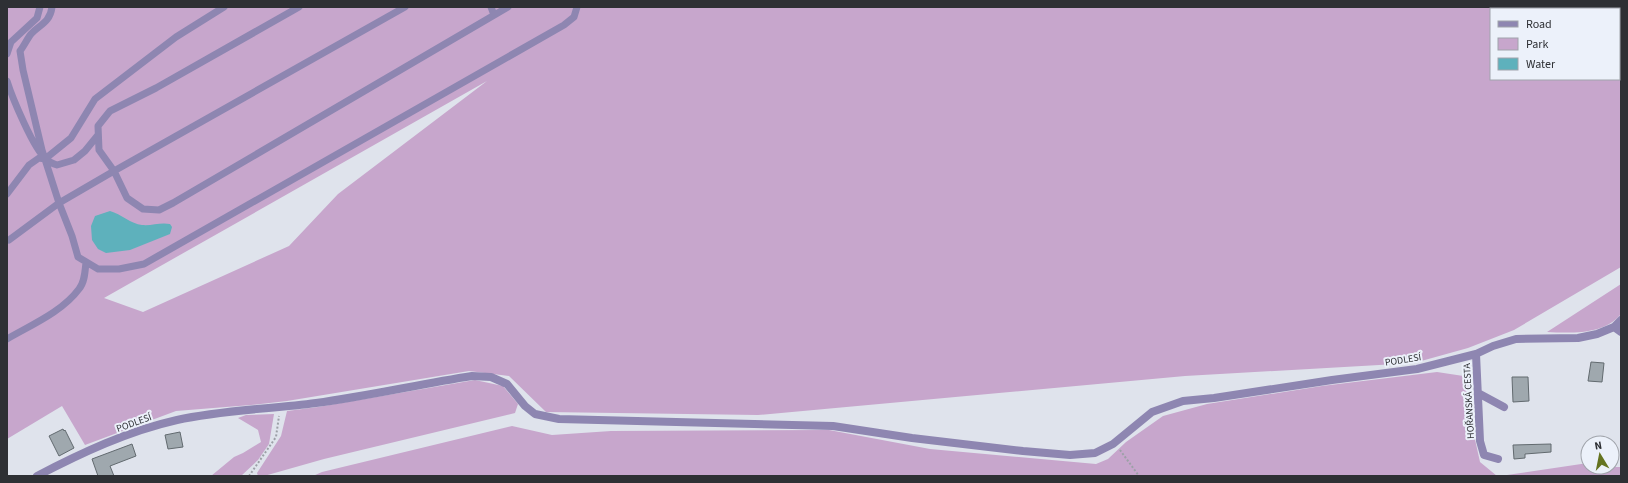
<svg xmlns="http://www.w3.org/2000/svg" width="1628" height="483" viewBox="0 0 1628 483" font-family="'Source Sans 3',sans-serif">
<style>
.green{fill:#c7a6cc;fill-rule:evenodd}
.water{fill:#5eb1bc}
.building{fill:#9fa8ae;stroke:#626a6f}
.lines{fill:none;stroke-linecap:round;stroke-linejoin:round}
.path{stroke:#9ca0a7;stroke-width:2;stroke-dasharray:2 2;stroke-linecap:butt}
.lane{stroke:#8e86b1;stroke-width:7}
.street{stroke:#8e86b1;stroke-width:8}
.labels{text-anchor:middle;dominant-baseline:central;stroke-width:4;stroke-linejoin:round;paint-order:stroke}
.street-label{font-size:10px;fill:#2e3034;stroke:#ecf1fa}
</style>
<rect width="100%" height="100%" fill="#dfe3ec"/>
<path class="green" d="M 7,7 L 1621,7 L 1621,267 L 1514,330 L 1468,348 L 1414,363 L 1185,376 L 758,415 L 546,412 L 509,376 L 469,371 L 287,401 L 251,405 L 176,411 L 85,445 L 62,406 L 7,439 ZM 1491,9 L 1619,9 L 1619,79 L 1491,79 ZM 487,81 L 338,194 L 289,246 L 143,312 L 104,298 Z
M 1621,284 L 1621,314 C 1604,335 1572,333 1547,332 Z
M 1437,372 L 1470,377 L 1474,435 L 1480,462 L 1497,476 L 313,476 L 322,472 L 512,426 L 552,435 L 611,431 L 829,430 L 930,449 L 1096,464 L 1108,459 L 1126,442 L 1163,416 L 1207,404 L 1322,386 Z
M 475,380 L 503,386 L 518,404 L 515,413 L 324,459 L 264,476 L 258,476 L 257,473 L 281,436 L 287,411 L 318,407 Z
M 274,414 L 269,444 L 258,460 L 241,476 L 211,476 L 234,457 L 243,453 L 261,442 L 258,430 L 238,418 L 246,415 Z
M 1588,463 L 1588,467 L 1621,467 L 1621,476 L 1500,476 Z"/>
<path class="water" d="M 110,211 C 121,214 131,224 142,225 C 152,226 160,222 170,224 L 172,227 L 170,234 L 130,250 L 106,253 L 98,249 L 92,240 L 91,226 L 95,216 Z"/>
<path class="building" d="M 1591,362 L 1604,363 L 1602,382 L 1588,381 Z
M 1512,377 L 1528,377 L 1529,401 L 1513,402 Z
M 63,429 L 64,431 L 65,430 L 74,448 L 59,456 L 49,436 Z
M 180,432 L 183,447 L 168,449 L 165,435 Z
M 132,444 L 136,456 L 110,466 L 114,476 L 98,476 L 92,459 Z
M 1551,444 L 1551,452 L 1525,454 L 1525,458 L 1514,459 L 1513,445 Z"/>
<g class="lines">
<path class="path" d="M 1120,450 L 1139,476
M 249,476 L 276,437 L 279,416"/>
<path class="lane" d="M 52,7 C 50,23 39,25 31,34 C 27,39 24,46 20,51 L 23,70 L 42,150 L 59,203 L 72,236 L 78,257 L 98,269 L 119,269 L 144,264 L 564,25 L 574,17 L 577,7
M 299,7 L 156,88 L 110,111 L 98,126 L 99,150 L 114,171 L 127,198 L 143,209 L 159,210 L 173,203 L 508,7
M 491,7 L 494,15
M 7,54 L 11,42 L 37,18 L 40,7
M 7,81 C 12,97 34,150 46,159 C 49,162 54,164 57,165 L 74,160 L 85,151 L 98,135
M 7,194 L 29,165 L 39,158 L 45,159 L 71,138 L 95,99 L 176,37 L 224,7
M 9,240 L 59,203 L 114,171 L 405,7
M 7,339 C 31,325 62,312 79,289 C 85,282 85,271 86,262"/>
<path class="street" d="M 1614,327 L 1621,332
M 1476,354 L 1480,441 L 1484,455 L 1498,459
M 1478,393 L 1504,407
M 37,476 C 81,453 128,431 177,420 C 222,410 271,409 316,403 C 368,396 420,384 472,376 L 491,377 L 507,384 L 525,406 L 535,414 L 559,419 L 833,426 L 912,438 L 1023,451 L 1070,455 L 1095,453 L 1113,444 L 1152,412 L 1183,401 L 1214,398 L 1332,380 L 1417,369 L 1476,354 L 1493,346 L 1516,339 L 1578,338 L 1597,334 L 1614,327 L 1621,320"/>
</g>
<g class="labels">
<g class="street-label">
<text transform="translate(1403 360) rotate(-9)">PODLESÍ</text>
<text transform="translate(1469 401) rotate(-93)">HOŘANSKÁ CESTA</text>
<text transform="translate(134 423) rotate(-20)">PODLESÍ</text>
</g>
</g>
<rect width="1628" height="483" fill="none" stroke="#2e3034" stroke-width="16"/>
<rect x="1490" y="8" width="130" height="72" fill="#ecf1fa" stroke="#a0a4ab"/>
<rect x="1498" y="21" width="20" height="6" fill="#8e86b1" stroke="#a0a4ab"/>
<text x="1526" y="28" font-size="12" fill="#2e3034">Road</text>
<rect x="1498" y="38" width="20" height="12" fill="#c7a6cc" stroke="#a0a4ab"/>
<text x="1526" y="48" font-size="12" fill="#2e3034">Park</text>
<rect x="1498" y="58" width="20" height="12" fill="#5eb1bc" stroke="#a0a4ab"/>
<text x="1526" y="68" font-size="12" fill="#2e3034">Water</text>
<g transform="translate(1600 455) rotate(350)"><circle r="19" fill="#ecf1fa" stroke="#a0a4ab"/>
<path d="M0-3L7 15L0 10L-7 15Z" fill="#657421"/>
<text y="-6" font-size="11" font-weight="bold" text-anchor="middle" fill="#2e3034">N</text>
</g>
</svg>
